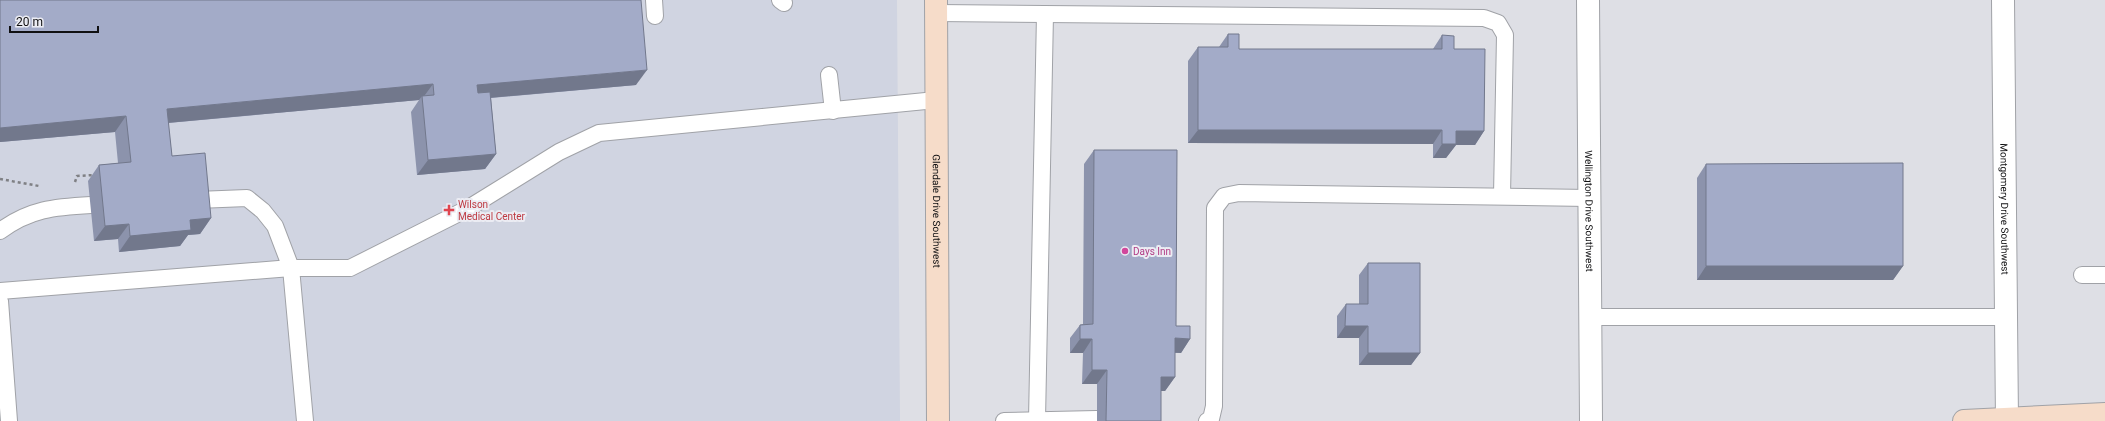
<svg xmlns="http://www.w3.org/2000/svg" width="2105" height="421" viewBox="0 0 2105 421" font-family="Roboto,sans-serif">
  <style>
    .built { fill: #d0d4e1 }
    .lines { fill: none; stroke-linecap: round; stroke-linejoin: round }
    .lane-casing { stroke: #a0a2a7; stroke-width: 18 }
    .street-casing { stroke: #a0a2a7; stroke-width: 24 }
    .secondary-casing { stroke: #a0a2a7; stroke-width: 24 }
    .path { stroke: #7f8084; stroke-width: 2.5; stroke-dasharray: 3 3; stroke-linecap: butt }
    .lane { stroke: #fff; stroke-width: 16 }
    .street { stroke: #fff; stroke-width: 22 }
    .secondary { stroke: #f6dcc9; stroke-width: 22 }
    .wall { fill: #8c93ac }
    .shaded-wall { fill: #72788c }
    .building { fill: #a3abc8; stroke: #72788c }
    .health-dot { fill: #e0444e; stroke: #ebecf3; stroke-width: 1.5 }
    .hotel-dot { fill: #d1479c; stroke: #ebecf3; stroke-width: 1.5 }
    .labels { text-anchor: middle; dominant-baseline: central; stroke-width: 4; stroke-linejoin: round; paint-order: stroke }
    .health-label { font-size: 10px; fill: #be3a42; stroke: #ebecf3; text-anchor: start }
    .street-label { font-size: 10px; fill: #101012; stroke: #ebecf3 }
    .hotel-label { font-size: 10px; fill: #b23c85; stroke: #ebecf3; text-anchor: start }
  </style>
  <rect width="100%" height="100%" fill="#dedfe5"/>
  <polygon class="built" points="0,0 897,0 900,421 0,421"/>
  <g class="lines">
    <g class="lane-casing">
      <g id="lane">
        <polyline points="654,0 655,16"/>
        <polyline points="780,0 784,3"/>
        <polyline points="936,13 1484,18 1498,23 1505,35 1502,196"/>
        <polyline points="829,75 833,111"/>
        <polyline points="197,200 247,198 263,211 275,226 291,268 305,421"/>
        <path d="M 0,231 C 30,209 54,207 91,205"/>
        <polyline points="2082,275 2105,275"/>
        <polyline points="0,291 291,268 350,268 467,209 559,152 599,133 936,100"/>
        <polyline points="0,301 9,421"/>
        <polyline points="1591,317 2006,317"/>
        <polyline points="1037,420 1045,14"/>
        <polyline points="1004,421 1097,419"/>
        <polyline points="1207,421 1211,419 1214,406 1215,208 1224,196 1239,193 1589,198"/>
      </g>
    </g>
    <g class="street-casing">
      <g id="street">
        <path id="s1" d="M 1588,0 L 1591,421"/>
        <path id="s2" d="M 2003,0 L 2007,421"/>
      </g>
    </g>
    <g class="secondary-casing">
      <g id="secondary">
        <path id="s3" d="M 936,0 L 938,421"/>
        <polyline points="1964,421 2105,414"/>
      </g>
    </g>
    <g class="path">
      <polyline points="0,179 39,186"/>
      <polyline points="75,182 77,176 95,175"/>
    </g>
    <use href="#lane" class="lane"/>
    <use href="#street" class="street"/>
    <use href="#secondary" class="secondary"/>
  </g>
  <g class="wall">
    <polygon points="0,0 636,85 491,98 496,154 485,169 417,175 411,112 419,100 168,123 172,156 211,218 200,234 188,235 180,246 119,252 118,239 94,241 88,181 99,165 118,163 115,132 0,142"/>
    <polygon points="1228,34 1239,49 1433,49 1442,35 1454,49 1484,131 1475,145 1456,145 1446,158 1433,158 1433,144 1188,143 1188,61 1198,47 1219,47"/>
    <polygon points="1094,150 1176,326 1190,339 1181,353 1175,353 1175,377 1165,391 1161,391 1161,421 1097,421 1097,384 1082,384 1083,353 1070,353 1070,338 1080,325 1083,324 1084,164"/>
    <polygon points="1706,164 1903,266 1893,280 1697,280 1697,178"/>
    <polygon points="1368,263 1420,353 1411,365 1359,365 1359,338 1337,338 1337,316 1346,304 1359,304 1359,275"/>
  </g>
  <g class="shaded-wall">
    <polygon points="647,70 636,85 466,100 477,85"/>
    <polygon points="433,84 422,99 422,96 419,100 156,124 167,109"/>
    <polygon points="126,116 115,132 0,142 0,128"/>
    <polygon points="1198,130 1442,130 1433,144 1188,143"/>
    <polygon points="1456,131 1484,131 1475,145 1456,145 1446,158 1433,158 1442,144"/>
    <polygon points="496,154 485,169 417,175 428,160"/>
    <polygon points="211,218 200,234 188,235 180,246 119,252 130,236 190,220"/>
    <polygon points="129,224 118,239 94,241 105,226"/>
    <polygon points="1706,266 1903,266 1893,280 1697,280"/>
    <polygon points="1345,326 1368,326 1359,338 1337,338"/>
    <polygon points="1175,338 1190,339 1181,353 1166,352"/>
    <polygon points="1080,339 1092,339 1083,353 1070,353"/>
    <polygon points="1368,353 1420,353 1411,365 1359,365"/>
    <polygon points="1092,370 1107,370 1097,384 1082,384"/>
    <polygon points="1161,377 1175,377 1165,391 1152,391"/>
  </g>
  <g class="building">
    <polygon points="0,0 641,0 647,70 477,85 478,93 490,92 496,154 428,160 422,96 434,95 433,84 167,109 172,156 205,153 211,218 190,220 191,230 130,236 129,224 105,226 99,165 131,162 126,116 0,128"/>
    <polygon points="1228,34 1239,34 1239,49 1442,49 1442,35 1454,36 1454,49 1485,49 1484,131 1456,131 1456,144 1442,144 1442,130 1198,130 1198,47 1228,47"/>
    <polygon points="1094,150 1177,150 1176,326 1190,326 1190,339 1175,338 1175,377 1161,377 1161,421 1106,421 1107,370 1092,370 1092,339 1080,339 1080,325 1093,324"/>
    <polygon points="1903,163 1903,266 1706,266 1706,164"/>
    <polygon points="1368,263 1420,263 1420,353 1368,353 1368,326 1345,326 1346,304 1368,304"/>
  </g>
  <path class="health-dot" d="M447 204h4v4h4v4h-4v4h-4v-4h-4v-4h4z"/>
  <circle class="hotel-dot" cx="1125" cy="251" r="4"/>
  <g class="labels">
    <g class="health-label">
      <text x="458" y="204">Wilson<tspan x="458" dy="12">Medical Center</tspan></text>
    </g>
    <g class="street-label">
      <text stroke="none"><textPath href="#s2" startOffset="209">Montgomery Drive Southwest</textPath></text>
      <text stroke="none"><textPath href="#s3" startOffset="211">Glendale Drive Southwest</textPath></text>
      <text stroke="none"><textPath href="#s1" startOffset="211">Wellington Drive Southwest</textPath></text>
    </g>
    <g class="hotel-label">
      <text x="1133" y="251">Days Inn</text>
    </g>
  </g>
  <path d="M10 26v6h88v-6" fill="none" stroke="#101012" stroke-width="2"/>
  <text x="16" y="26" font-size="12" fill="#101012" stroke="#ebecf3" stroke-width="3" paint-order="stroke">20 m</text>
</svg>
